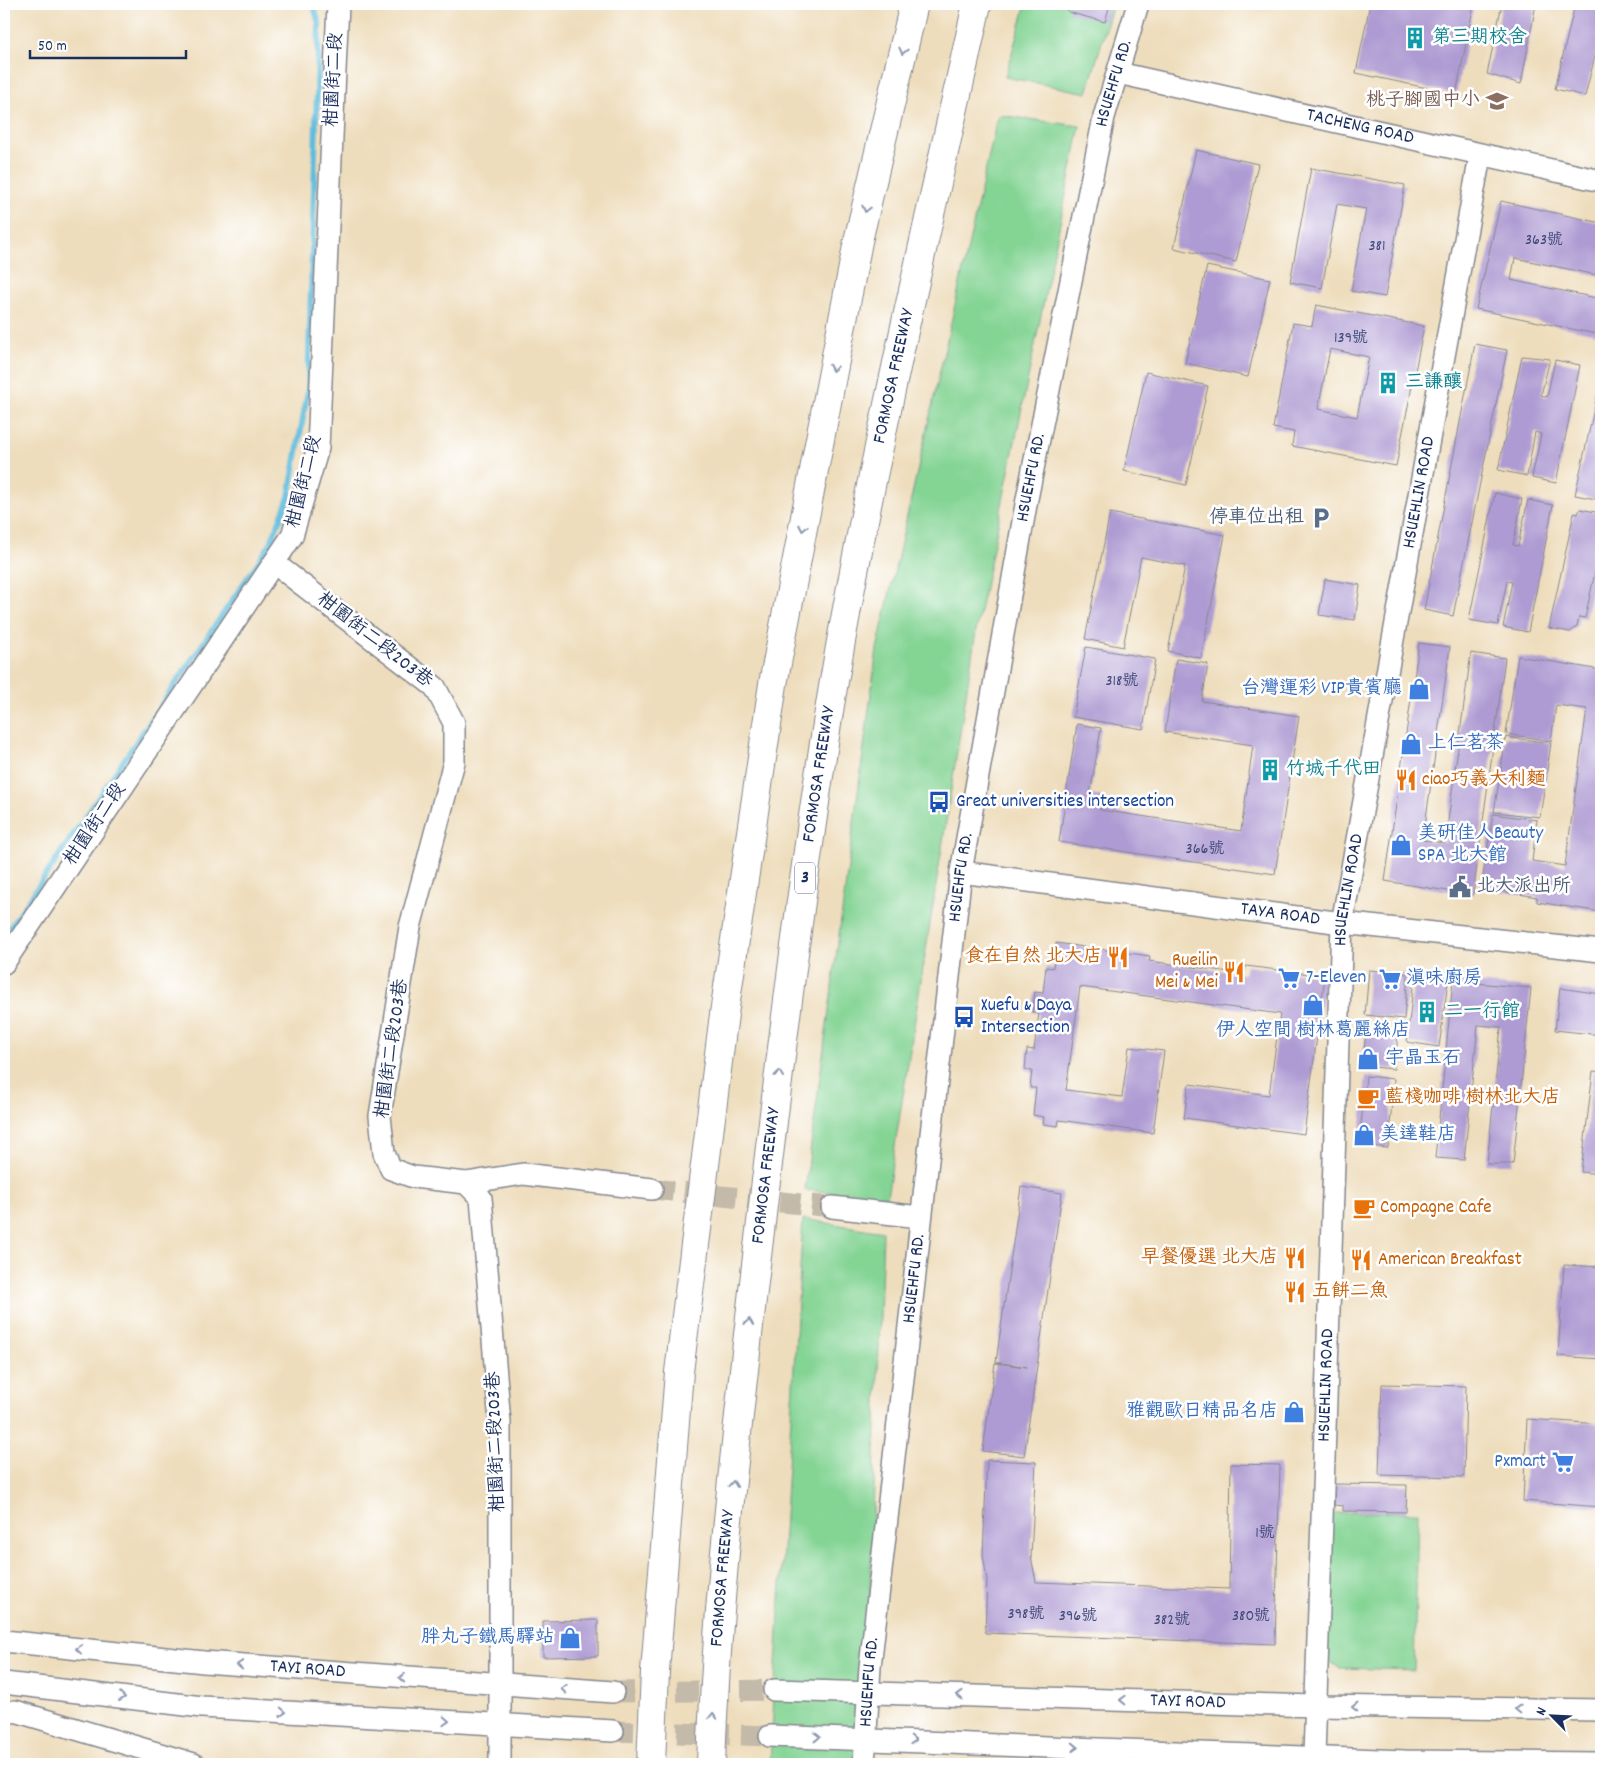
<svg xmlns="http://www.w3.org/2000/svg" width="1605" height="1768" viewBox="0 0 1605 1768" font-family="Dekko,'LXGW WenKai TC',sans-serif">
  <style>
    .green { fill: #84d494; stroke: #508279 }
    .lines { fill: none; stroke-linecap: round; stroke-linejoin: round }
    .stream { stroke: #5ebcdc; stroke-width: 6 }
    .building { fill: #af9bd3; fill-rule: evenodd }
    .minor-tunnel { stroke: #c4baa9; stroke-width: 21; stroke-dasharray: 21 11; stroke-linecap: butt }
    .minor-casing { stroke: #84868d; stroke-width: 24 }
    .highway-casing { stroke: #84868d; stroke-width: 30 }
    .minor { stroke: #fff; stroke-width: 21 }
    .highway { stroke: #fff; stroke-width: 28 }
    .oneway { stroke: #8d97ae }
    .labels { text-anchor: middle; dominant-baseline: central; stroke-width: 5; stroke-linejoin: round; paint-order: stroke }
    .number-label { font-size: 16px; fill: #404a7b }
    .shield { fill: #fff; stroke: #5f6d8e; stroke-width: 1 }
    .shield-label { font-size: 18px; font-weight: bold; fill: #1b2f5e }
    .culture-label { font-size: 19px; fill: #0d838f; stroke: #fff; text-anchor: start }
    .street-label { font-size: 19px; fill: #1b2f5e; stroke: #fff }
    .education-label { font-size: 19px; fill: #785e54; stroke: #fff; text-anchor: end }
    .service-label { font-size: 19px; fill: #4e5e75; stroke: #fff; text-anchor: end }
    .shop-label { font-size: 19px; fill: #366cbe; stroke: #fff; text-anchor: start }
    .food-label { font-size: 19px; fill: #c56008; stroke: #fff; text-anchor: start }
    .transit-label { font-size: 19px; fill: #164399; stroke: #fff; text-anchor: start }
  </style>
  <rect width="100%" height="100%" fill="#fff"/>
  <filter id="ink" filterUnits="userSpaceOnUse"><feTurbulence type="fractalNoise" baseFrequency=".02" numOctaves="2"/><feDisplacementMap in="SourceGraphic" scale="10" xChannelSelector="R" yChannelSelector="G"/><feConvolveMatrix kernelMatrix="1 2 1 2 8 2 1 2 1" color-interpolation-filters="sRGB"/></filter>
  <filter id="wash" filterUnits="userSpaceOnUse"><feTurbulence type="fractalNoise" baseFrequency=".0096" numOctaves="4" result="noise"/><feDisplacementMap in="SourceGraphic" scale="20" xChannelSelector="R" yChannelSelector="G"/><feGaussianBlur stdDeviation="1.12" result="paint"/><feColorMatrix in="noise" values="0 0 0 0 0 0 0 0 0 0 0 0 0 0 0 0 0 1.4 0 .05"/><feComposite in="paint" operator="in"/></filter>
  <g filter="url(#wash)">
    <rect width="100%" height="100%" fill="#eeddbc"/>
    <g class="green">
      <polygon points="1026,4 1113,4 1087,93 1005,77"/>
      <polygon points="998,115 1080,126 976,631 887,1197 805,1190 877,649"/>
      <polygon points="803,1219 883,1232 864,1764 770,1764"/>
      <polygon points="1418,1512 1414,1670 1340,1668 1329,1662 1327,1657 1327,1513"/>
    </g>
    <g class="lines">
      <polyline class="stream" points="4,937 270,545 289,497 308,390 319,24 313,4"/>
    </g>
    <g id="blocks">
      <g class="building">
        <polygon points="1070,4 1110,4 1105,22 1068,12"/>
        <polygon points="1370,4 1474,4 1456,94 1356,73"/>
        <polygon points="1502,4 1536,4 1521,84 1487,74"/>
        <polygon points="1575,4 1601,4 1601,45 1598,44 1585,96 1555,89"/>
        <polygon points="1196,150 1258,164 1236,262 1174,248"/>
        <polygon points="1311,168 1405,185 1385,297 1351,291 1366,209 1337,204 1322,288 1290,282"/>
        <polygon points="1501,201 1601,223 1601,276 1515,258 1511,280 1601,299 1601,335 1476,309"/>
        <polygon points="1207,266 1270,279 1248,377 1185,363"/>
        <path d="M 1316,305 L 1424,326 L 1396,466 L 1292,446 L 1294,432 L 1273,428 L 1293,323 L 1312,326 ZM 1330,349 L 1369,357 L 1357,417 L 1318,409 Z"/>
        <polygon points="1475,344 1507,350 1453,616 1424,610"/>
        <polygon points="1522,356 1550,359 1541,395 1547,397 1555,360 1580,365 1556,483 1532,478 1541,434 1535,432 1527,476 1498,470"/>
        <polygon points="1146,372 1208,386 1186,485 1124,471"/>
        <polygon points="1598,391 1601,391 1601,500 1575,495"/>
        <polygon points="1495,493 1522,499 1513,545 1518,546 1528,500 1553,505 1528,632 1503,627 1512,582 1507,581 1498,625 1469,620"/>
        <polygon points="1580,509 1601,513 1601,545 1585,618 1579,617 1577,626 1570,632 1549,628 1574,513 1578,514"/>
        <polygon points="1110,513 1225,535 1201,658 1168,651 1185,566 1141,557 1123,647 1085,639"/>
        <polygon points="1325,579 1360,585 1355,620 1319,615"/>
        <polygon points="1419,643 1450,647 1423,840 1445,843 1471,653 1505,658 1473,895 1385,881"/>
        <polygon points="1086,647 1155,659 1143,729 1073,717"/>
        <polygon points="1518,656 1601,670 1601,912 1537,902 1537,897 1481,888 1493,814 1537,820 1532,861 1565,866 1587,709 1556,705 1551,741 1506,734"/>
        <polygon points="1176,659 1208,664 1202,701 1299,716 1275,874 1059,842 1077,724 1101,728 1090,795 1102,797 1100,810 1241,831 1253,745 1165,732"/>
        <polygon points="1506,737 1551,743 1540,817 1494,812"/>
        <polygon points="1056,943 1150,956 1149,961 1244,974 1246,966 1325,976 1304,1134 1184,1118 1189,1084 1269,1095 1280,1014 1080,987 1066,1090 1122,1097 1129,1047 1164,1051 1153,1133 1059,1120 1058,1126 1043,1124 1044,1117 1033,1115 1036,1088 1030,1088 1032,1071 1025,1070 1027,1049 1034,1050 1039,1013 1032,1012 1035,992 1043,993 1046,967 1053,968"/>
        <polygon points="1369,970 1408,974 1404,1019 1365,1015"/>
        <polygon points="1414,977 1448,982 1439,1047 1407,1042"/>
        <polygon points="1453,981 1531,988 1513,1164 1487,1164 1501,1027 1478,1025 1464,1160 1435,1158"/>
        <polygon points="1560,988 1601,994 1601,1035 1555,1030"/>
        <polygon points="1366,1033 1398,1036 1394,1069 1362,1066"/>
        <polygon points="1593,1071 1601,1072 1601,1174 1581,1172"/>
        <polygon points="1366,1076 1394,1079 1388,1148 1359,1145"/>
        <polygon points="1021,1187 1062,1193 1024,1456 983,1451 995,1363 1027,1367 996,1362"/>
        <polygon points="1564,1265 1601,1267 1601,1359 1558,1356"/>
        <polygon points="1382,1384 1466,1386 1464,1477 1379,1475"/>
        <polygon points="1527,1419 1601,1424 1601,1507 1523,1501"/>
        <polygon points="987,1460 1036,1462 1031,1556 1036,1582 1229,1589 1231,1464 1280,1465 1275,1644 985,1633 987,1580 983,1555"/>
        <polygon points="1335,1484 1407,1485 1406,1512 1343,1511 1343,1506 1334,1505"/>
        <polygon points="598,1620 598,1656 543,1657 543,1621"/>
      </g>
    </g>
  </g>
  <g filter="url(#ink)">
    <use href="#blocks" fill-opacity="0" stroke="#84868d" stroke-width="1"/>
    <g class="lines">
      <g class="minor-tunnel">
        <polyline points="652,1189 832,1207"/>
        <polyline points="613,1692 774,1690"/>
        <polyline points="613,1731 770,1736"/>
      </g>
      <g class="minor-casing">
        <g id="minor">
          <path id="s1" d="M 1118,73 L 1601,181"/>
          <polyline points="274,563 435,687 454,723 454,762 410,927 380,1116 384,1153 391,1169 413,1177 466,1183 481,1198 500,1423 500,1764"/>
          <path id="s2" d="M 961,872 L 1342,923 L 1601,951"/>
          <polyline points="4,963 292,536 318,448 338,4"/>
          <polyline points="466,1183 523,1174 652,1189"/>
          <polyline points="832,1207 920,1217"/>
          <path id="s3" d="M 4,1641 L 204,1662 L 613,1692"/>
          <polyline points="4,1683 202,1707 613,1731"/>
          <path id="s4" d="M 774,1690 L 1315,1706 L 1601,1710"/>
          <polyline points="4,1714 15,1711 194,1764"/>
          <polyline points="770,1736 1405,1761 1601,1763"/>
          <path id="s5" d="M 1314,1757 L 1342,923 L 1480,156"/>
          <path id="s6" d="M 864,1764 L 870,1667 L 961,872 L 1027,499 L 1104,117 L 1138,4"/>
        </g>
      </g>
      <g class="highway-casing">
        <g id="highway">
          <polyline points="651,1764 655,1672 679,1372 724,1014 773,684 858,241 914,4"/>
          <path id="s7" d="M 711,1764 C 717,1597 737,1430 756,1265 C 778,1078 800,891 830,705 C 869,470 926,237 977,4"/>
        </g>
      </g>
      <use href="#minor" class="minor"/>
      <use href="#highway" class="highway"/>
    </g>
    <defs><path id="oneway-chevron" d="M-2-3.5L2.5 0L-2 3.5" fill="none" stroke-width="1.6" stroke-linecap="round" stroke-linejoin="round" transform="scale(1.25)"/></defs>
    <g class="oneway">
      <use href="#oneway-chevron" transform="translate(903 51) rotate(103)"/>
      <use href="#oneway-chevron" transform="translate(866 209) rotate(103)"/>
      <use href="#oneway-chevron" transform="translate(833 368) rotate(101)"/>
      <use href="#oneway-chevron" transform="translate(803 528) rotate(101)"/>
      <use href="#oneway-chevron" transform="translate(779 1074) rotate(-83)"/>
      <use href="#oneway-chevron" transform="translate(749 1322) rotate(-83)"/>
      <use href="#oneway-chevron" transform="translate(733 1484) rotate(-85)"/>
      <use href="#oneway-chevron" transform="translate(79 1649) rotate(-174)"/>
      <use href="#oneway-chevron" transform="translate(240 1665) rotate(-176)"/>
      <use href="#oneway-chevron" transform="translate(402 1678) rotate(-176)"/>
      <use href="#oneway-chevron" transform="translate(564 1689) rotate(-177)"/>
      <use href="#oneway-chevron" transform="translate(960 1695) rotate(-178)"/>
      <use href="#oneway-chevron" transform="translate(122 1697) rotate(7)"/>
      <use href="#oneway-chevron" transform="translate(1123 1700) rotate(-178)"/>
      <use href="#oneway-chevron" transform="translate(1355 1707) rotate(-179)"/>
      <use href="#oneway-chevron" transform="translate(1518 1709) rotate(-179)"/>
      <use href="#oneway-chevron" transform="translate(283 1712) rotate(3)"/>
      <use href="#oneway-chevron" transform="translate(713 1716) rotate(-88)"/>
      <use href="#oneway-chevron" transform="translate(446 1721) rotate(3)"/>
      <use href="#oneway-chevron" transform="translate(817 1737) rotate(1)"/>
      <use href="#oneway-chevron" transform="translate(913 1740) rotate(2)"/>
      <use href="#oneway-chevron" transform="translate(1075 1747) rotate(2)"/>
    </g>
  </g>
  <defs>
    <g id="building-bare" transform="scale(1.725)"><path d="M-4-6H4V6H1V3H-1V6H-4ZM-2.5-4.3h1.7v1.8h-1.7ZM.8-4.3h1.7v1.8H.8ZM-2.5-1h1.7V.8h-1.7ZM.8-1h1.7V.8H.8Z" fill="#0f9aa8" stroke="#fff" stroke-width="2.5" paint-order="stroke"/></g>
    <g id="school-bare" transform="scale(1.725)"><path d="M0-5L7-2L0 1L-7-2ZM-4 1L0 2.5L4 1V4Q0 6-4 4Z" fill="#8d6e63" stroke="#fff" stroke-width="2.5" paint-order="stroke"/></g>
    <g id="parking-bare" transform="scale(1.725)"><path d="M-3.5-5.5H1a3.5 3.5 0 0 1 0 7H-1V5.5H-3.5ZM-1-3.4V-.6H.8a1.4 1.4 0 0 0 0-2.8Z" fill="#5c6f8a" stroke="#fff" stroke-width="2.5" paint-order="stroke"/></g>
    <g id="shop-bare" transform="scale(1.725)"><path d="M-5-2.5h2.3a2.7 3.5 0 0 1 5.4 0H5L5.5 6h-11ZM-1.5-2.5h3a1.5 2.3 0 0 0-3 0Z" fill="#3f7fe0" stroke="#fff" stroke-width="2.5" paint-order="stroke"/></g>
    <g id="restaurant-bare" transform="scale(1.725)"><path d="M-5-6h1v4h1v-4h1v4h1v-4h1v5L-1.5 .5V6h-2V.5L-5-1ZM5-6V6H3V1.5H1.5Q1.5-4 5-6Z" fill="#e8710a" stroke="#fff" stroke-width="2.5" paint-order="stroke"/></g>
    <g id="bus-bare" transform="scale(1.725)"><path d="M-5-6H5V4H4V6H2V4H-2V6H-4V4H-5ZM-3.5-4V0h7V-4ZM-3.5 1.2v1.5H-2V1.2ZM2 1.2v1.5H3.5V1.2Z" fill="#1a4fb4" stroke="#fff" stroke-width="2.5" paint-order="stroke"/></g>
    <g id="civic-bare" transform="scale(1.725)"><path d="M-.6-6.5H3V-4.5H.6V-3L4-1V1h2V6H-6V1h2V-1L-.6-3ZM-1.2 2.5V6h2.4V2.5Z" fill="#5c6f8a" stroke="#fff" stroke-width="2.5" paint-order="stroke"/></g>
    <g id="supermarket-bare" transform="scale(1.725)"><path d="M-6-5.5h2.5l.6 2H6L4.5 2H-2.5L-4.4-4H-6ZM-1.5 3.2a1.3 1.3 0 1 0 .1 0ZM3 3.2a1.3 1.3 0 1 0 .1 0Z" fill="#3f7fe0" stroke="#fff" stroke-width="2.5" paint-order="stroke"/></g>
    <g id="cafe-bare" transform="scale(1.725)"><path d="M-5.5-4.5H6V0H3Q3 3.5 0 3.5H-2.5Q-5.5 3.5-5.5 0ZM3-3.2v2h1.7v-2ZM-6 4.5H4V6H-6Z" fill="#e8710a" stroke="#fff" stroke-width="2.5" paint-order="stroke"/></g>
  </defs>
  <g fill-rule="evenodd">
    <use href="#building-bare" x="1415" y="38"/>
    <use href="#school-bare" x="1497" y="101"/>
    <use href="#building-bare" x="1388" y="383"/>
    <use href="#parking-bare" x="1321" y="518"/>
    <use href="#shop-bare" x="1419" y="689"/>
    <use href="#shop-bare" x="1411" y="744"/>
    <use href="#building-bare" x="1270" y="770"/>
    <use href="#restaurant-bare" x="1406" y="780"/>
    <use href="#bus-bare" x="939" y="802"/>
    <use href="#shop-bare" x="1401" y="845"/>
    <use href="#civic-bare" x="1460" y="887"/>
    <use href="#restaurant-bare" x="1118" y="957"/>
    <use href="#restaurant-bare" x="1234" y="972"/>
    <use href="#supermarket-bare" x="1289" y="978"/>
    <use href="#supermarket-bare" x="1390" y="979"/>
    <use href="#shop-bare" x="1313" y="1005"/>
    <use href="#building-bare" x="1427" y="1012"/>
    <use href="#bus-bare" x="964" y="1017"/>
    <use href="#shop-bare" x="1368" y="1059"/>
    <use href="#cafe-bare" x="1368" y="1098"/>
    <use href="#shop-bare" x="1364" y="1135"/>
    <use href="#cafe-bare" x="1364" y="1208"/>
    <use href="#restaurant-bare" x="1295" y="1258"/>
    <use href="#restaurant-bare" x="1361" y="1260"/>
    <use href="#restaurant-bare" x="1295" y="1292"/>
    <use href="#shop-bare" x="1294" y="1412"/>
    <use href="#supermarket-bare" x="1563" y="1462"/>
    <use href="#shop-bare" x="570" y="1638"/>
  </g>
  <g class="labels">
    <g class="number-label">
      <text x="1544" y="240">363號</text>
      <text x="1377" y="246">381</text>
      <text x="1351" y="338">139號</text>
      <text x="1122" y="681">318號</text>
      <text x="1205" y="849">366號</text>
      <text x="1265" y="1533">1號</text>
      <text x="1026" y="1614">398號</text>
      <text x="1078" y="1616">396號</text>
      <text x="1251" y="1616">380號</text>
      <text x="1172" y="1620">382號</text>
    </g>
    <rect class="shield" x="795" y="862.5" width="20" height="31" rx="4"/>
    <g class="shield-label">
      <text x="805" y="878">3</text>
    </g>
    <g class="culture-label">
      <text x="1432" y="38">第三期校舍</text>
      <text x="1405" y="383">三謙釀</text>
      <text x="1286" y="770">竹城千代田</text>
      <text x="1444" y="1012">二一行館</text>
    </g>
    <g class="street-label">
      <text transform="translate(335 80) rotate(-87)">柑園街二段</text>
      <text stroke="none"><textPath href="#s6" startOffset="1701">HSUEHFU RD.</textPath></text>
      <text stroke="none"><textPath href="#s1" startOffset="248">TACHENG ROAD</textPath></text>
      <text stroke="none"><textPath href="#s7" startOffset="1401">FORMOSA FREEWAY</textPath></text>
      <text stroke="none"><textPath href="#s6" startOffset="1298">HSUEHFU RD.</textPath></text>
      <text transform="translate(305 482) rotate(-76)">柑園街二段</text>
      <text stroke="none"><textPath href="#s5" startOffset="1272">HSUEHLIN ROAD</textPath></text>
      <text transform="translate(374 641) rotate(38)">柑園街二段203巷</text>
      <text stroke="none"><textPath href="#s7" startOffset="996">FORMOSA FREEWAY</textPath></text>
      <text transform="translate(96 825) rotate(-56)">柑園街二段</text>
      <text stroke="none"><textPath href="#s6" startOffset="892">HSUEHFU RD.</textPath></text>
      <text stroke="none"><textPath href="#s5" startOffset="868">HSUEHLIN ROAD</textPath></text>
      <text stroke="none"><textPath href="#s2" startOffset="322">TAYA ROAD</textPath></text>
      <text transform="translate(393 1049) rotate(-82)">柑園街二段203巷</text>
      <text stroke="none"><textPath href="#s7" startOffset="591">FORMOSA FREEWAY</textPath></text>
      <text stroke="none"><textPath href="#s6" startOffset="488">HSUEHFU RD.</textPath></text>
      <text stroke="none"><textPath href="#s5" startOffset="372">HSUEHLIN ROAD</textPath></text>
      <text transform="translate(497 1442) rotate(-92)">柑園街二段203巷</text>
      <text stroke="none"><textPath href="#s7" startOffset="186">FORMOSA FREEWAY</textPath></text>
      <text stroke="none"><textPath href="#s3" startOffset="305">TAYI ROAD</textPath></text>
      <text stroke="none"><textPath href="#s6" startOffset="82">HSUEHFU RD.</textPath></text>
      <text stroke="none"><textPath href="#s4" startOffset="414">TAYI ROAD</textPath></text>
    </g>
    <g class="education-label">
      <text x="1480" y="101">桃子腳國中小</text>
    </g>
    <g class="service-label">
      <text x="1304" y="518">停車位出租</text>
      <text x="1476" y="887" text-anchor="start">北大派出所</text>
    </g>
    <g class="shop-label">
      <text x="1402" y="689" text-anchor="end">台灣運彩 VIP貴賓廳</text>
      <text x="1428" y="744">上仁茗茶</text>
      <text x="1418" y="834">美研佳人Beauty<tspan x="1418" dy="22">SPA 北大館</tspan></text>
      <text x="1306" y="978">7-Eleven</text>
      <text x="1406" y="979">滇味廚房</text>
      <text x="1313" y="1031" text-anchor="middle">伊人空間 樹林葛麗絲店</text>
      <text x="1385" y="1059">宇晶玉石</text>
      <text x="1380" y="1135">美達鞋店</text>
      <text x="1278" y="1412" text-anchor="end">雅觀歐日精品名店</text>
      <text x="1546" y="1462" text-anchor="end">Pxmart</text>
      <text x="554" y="1638" text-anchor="end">胖丸子鐵馬驛站</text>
    </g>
    <g class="food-label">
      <text x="1422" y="780">ciao巧義大利麵</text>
      <text x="1102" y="957" text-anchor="end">食在自然 北大店</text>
      <text x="1218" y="961" text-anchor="end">Rueilin<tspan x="1218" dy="22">Mei &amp; Mei</tspan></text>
      <text x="1385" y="1098">藍棧咖啡 樹林北大店</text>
      <text x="1380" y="1208">Compagne Cafe</text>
      <text x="1278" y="1258" text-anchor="end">早餐優選 北大店</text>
      <text x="1378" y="1260">American Breakfast</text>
      <text x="1312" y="1292">五餅二魚</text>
    </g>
    <g class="transit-label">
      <text x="956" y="802">Great universities intersection</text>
      <text x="981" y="1006">Xuefu &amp; Daya<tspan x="981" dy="22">Intersection</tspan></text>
    </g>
  </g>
  <rect width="1605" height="1768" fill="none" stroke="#fff" stroke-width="20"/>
  <g transform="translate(1552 1716) rotate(294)" stroke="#ffffff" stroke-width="4" paint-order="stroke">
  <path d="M0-4L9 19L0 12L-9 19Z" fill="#1b2f5e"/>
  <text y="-8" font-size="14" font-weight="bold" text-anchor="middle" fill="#1b2f5e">N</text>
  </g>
  <path d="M30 50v8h156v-8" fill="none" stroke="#1b2f5e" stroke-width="2.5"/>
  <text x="38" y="50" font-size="15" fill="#1b2f5e" stroke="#ffffff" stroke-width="4" paint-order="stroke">50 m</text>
</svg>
